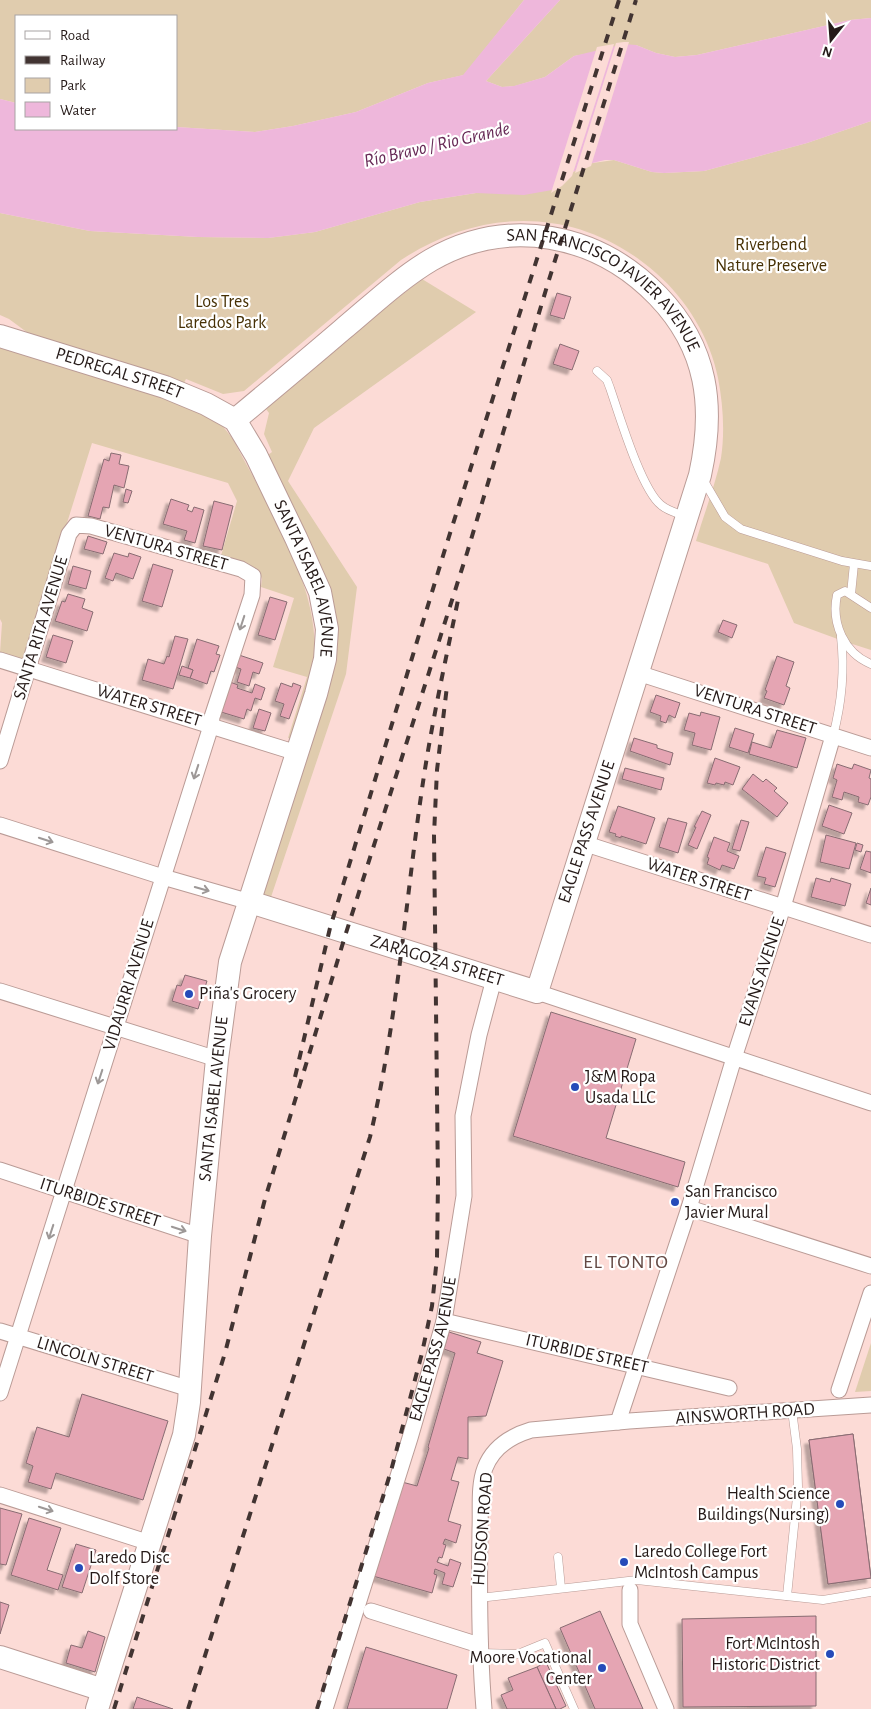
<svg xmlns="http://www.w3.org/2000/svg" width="871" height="1709" viewBox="0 0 871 1709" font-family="'Alegreya Sans',sans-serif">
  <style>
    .green { fill: #e0ccae }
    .water { fill: #eeb7db }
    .pier { fill: #fcdbd6 }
    .building { fill: #e5a5b3; stroke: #886c72; filter: url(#shadow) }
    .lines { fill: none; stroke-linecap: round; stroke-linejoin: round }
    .lane-casing { stroke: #ba9b96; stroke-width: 9 }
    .street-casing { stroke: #ba9b96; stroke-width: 17 }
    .secondary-casing { stroke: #ba9b96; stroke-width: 24 }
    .lane { stroke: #fff; stroke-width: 8 }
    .street { stroke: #fff; stroke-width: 15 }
    .secondary { stroke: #fff; stroke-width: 22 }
    .rail { stroke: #423432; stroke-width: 4; stroke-dasharray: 9 9; stroke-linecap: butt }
    .oneway { stroke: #9d9897 }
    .poi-dot { fill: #254bb9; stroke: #fff; stroke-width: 2 }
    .labels { text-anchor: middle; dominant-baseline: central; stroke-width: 4.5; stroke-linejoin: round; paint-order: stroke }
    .park-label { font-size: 18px; fill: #473105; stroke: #fff }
    .street-label { font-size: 18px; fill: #251a18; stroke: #fff }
    .poi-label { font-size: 18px; fill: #251a18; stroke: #fff; text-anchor: start }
    .water-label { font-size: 19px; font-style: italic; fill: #662855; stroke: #fff }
    .quarter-label { font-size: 20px; letter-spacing: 1px; fill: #634944; stroke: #fff }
  </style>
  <defs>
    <filter id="shadow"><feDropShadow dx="-4.5" dy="4.5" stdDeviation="1" flood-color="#0004"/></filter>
  </defs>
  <rect width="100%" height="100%" fill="#fcdbd6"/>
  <g class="green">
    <polygon points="0,0 524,0 464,75 428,83 356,112 293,126 255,132 176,127 176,16 16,16 16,103 0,99"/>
    <polygon points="560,0 871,0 871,18 850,20 697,55 675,57 656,53 636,45 574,56 545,77 515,86 502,87 486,81"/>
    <path d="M 871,121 L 871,650 L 843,641 L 794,623 L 768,564 L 696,541 C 704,514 715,486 721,458 C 725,432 723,404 718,378 C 710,338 687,300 656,273 C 580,206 483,206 401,260 L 244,391 L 223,394 L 186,379 L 184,383 L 32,336 L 9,319 L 0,315 L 0,213 L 90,231 L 198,237 L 268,238 L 315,232 L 420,202 L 476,193 L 494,193 L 573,172 L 584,165 L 593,163 L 614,160 L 652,172 L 664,173 L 704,171 L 807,143 Z"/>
    <polygon points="422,279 476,312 314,428 288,481 357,587 346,674 270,900 261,897 334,657 268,455 272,452 264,434 269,413 266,409 369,321"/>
    <path d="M 0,345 L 170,396 L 221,424 L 233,439 C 265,502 321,586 314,658 C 311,686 299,713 291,739 L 288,738 L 307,677 L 273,667 L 294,598 L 261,587 L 262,579 L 259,572 L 220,559 L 237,501 L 228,483 L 92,443 L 26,654 L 23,658 L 18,659 L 0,653 L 2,623 L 0,619 Z"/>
    <polygon points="871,1343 871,1391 855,1392"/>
  </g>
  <polygon class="water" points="524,0 560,0 486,81 502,87 514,86 545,77 574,56 624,44 636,45 656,53 675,57 697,55 850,20 871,18 871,121 807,143 704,171 664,173 652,172 614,160 605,160 584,165 573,172 552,190 524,195 476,193 420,202 315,232 292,235 268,238 198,237 90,231 0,213 0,99 16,103 16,129 176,129 176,127 255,132 293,126 356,112 428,83 463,75"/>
  <g class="pier">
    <polygon points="624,42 629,42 591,166 575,173 616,43"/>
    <polygon points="614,44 572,176 562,186 551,193 597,47"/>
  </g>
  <g class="building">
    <polygon points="557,293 571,297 564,319 550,315"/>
    <polygon points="560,344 579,351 572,370 553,364"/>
    <polygon points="111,453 121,455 119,464 129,466 124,488 114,485 109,508 103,507 100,519 88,516 104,459 109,461"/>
    <polygon points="126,489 132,491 128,503 123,502"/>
    <polygon points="171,499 189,505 187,510 192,512 194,507 204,510 195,543 184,540 187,531 163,524"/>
    <polygon points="214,501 233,506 222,550 203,546"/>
    <polygon points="88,536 107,542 103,554 84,549"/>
    <polygon points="114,553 128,557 129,553 141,557 133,579 116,573 113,581 105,578"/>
    <polygon points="153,564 173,570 162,607 142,601"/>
    <polygon points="73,566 91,571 86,589 68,584"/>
    <polygon points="68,594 85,599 82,608 93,612 87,631 55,621 62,601 65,602"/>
    <polygon points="270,597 287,602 275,640 258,635"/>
    <polygon points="723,620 737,625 732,638 718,632"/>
    <polygon points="53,635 73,641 66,663 46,657"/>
    <polygon points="175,636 188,639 173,689 142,680 148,659 164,664 167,656 169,657"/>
    <polygon points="197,639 219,646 216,654 220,655 214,672 211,671 207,684 190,678 193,670 188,668"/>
    <polygon points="239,655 263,663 259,674 253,672 249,686 237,682 241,669 235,667"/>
    <polygon points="777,656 794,662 786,686 790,688 784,705 764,698 767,691 765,690"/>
    <polygon points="182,666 193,670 190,678 179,675"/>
    <polygon points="230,682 238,685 237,688 252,693 255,684 265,688 261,700 255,698 251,711 247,709 244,719 221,712"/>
    <polygon points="281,683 292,687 293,683 301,686 289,719 280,716 284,704 275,701"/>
    <polygon points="656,695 680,703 675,718 669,715 666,723 660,721 661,716 650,712"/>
    <polygon points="259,709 271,713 265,731 253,728"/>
    <polygon points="701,712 720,717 711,750 692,745 695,733 684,730 689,713 700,716"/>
    <polygon points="735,728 754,734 748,753 729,747"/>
    <polygon points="777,730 806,738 797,768 749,754 752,742 771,748"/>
    <polygon points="634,738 657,745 657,748 673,753 670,765 630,751"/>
    <polygon points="715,758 740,767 733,785 725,782 724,785 716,783 715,785 707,783"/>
    <polygon points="837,764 852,769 854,764 871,770 869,778 871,779 871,797 868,805 858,802 859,797 844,792 842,800 832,797 837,780 833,778"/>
    <polygon points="625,768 664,778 661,790 622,779"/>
    <polygon points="753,774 763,782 766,779 777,788 774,791 788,803 777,817 742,789"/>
    <polygon points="829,805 852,813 844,834 822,826"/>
    <polygon points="618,806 655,818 646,844 621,836 621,838 615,836 616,834 609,832"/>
    <polygon points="702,811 711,815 697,849 688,845 696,827 694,827"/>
    <polygon points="668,818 687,823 678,853 659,847"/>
    <polygon points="741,820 749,822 740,851 732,849"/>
    <polygon points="826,835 856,843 849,869 820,862"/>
    <polygon points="714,837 730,843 727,851 739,856 734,869 722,865 720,870 707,864 709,858 707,857"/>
    <polygon points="857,843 863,845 861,852 855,850"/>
    <polygon points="766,847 786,853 775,887 764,884 766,878 757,876"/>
    <polygon points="866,851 871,852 871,873 860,869"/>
    <polygon points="816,878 830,882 831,878 851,884 845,906 811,897"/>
    <polygon points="871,888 871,905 866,903"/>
    <polygon points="185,975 207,981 198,1009 172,1001 177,985 181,986"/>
    <polygon points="551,1012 636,1039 606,1138 685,1162 678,1187 513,1136"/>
    <polygon points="449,1332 481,1342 477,1353 503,1361 486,1416 468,1417 468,1459 458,1457 451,1480 459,1482 448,1521 461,1525 456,1543 445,1539 443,1544 446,1545 442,1558 439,1557 437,1562 448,1566 450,1559 461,1563 453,1587 442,1584 445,1573 435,1569 434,1574 437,1575 432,1593 373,1576 402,1482 417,1486 429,1448 428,1447 455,1353 444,1349"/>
    <polygon points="82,1394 168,1421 143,1500 56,1473 51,1489 28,1482 33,1466 26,1463 37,1427 69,1437"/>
    <polygon points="853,1434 871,1578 828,1584 809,1440"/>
    <polygon points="853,1434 871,1578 828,1584 809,1440"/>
    <polygon points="0,1508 22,1514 6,1565 0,1564"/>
    <polygon points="29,1518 61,1528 47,1570 63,1575 58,1590 11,1575"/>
    <polygon points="76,1544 96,1550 82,1593 62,1587"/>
    <polygon points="0,1602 9,1605 0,1634"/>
    <polygon points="600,1611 643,1709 595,1709 560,1628"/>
    <polygon points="816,1616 816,1706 683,1707 682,1619"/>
    <polygon points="88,1631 105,1637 95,1672 66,1663 71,1645 82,1648"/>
    <polygon points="366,1647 457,1675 447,1709 347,1709"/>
    <polygon points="546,1662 566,1706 560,1709 556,1709 537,1667"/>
    <polygon points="537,1667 556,1709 507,1709 501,1695 513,1690 508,1678"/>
    <polygon points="137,1697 173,1709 133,1709"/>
  </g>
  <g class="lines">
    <g class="lane-casing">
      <g id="lane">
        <path d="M 597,371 L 607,380 L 610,388 C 619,414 641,489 661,505 C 668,511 677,513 685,516"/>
        <polyline points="704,481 725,517 741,529 842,561 871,566"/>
        <polyline points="851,594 854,564"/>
        <path d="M 871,608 L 845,591 L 837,595 C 831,623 844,653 871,664"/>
        <path d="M 833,736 C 842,702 845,672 841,637"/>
        <polyline points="558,1557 561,1588"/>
        <polyline points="787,1596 798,1487 797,1449 792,1410"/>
        <polyline points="479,1598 637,1580 823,1600 871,1592"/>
        <polyline points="480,1653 518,1654 545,1643 574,1709"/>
      </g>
    </g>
    <g class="street-casing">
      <g id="street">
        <polyline points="0,660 297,753"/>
        <polyline points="638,673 871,748"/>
        <polyline points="0,761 69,534 76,525 91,526 241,569 253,576 252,595 212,717 211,726 0,1393"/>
        <polyline points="0,825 163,877 250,902"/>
        <polyline points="583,843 871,935"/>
        <polyline points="0,991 217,1059"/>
        <polyline points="537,992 871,1103"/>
        <polyline points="0,1170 200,1236"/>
        <polyline points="689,1208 871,1266"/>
        <polyline points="444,1321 729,1388"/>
        <polyline points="0,1331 190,1389"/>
        <polyline points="839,1390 871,1293"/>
        <polyline points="618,1422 689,1208 734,1058 783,907 833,736"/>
        <polyline points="0,1495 150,1543"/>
        <polyline points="630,1590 630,1624 666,1709"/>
        <polyline points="371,1611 479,1645"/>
        <path id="s1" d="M 325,1709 L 410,1438 L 444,1321 L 464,1196 L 463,1116 L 479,1035 L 494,979"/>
        <path d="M 484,1709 C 479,1649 479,1589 480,1529 C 481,1510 478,1486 485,1468 C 493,1447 511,1436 531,1430 L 629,1421 L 871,1405"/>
      </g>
    </g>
    <g class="secondary-casing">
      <g id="secondary">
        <path id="s2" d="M 0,336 L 165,387 L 206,404 L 235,420 L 256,455 L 296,538 L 320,592 L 327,629 L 325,659 L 316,694 L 230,962 L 217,1059 L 200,1236 L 189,1402 L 184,1435 L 97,1709"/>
        <path id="s3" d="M 235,420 C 271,390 307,360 342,330 C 371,306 399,279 431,260 C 508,216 597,233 658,296 C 708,348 715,407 700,475 L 537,992 L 250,902"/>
        <polyline points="0,1657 103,1690"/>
      </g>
    </g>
    <use href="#lane" class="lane"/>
    <use href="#street" class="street"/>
    <use href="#secondary" class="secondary"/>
    <g class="rail">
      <polyline points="295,1077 330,928 446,546 619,0"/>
      <polyline points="114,1709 225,1353 265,1199 346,933 467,553 548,283 636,0"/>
      <path d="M 188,1709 L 370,1137 C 397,1023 405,906 422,789 C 431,726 445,663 458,600"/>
      <polyline points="317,1709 391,1471 422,1353 432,1306 437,1257 438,1182 434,835 437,770 447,686"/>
    </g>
  </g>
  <defs><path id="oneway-shaft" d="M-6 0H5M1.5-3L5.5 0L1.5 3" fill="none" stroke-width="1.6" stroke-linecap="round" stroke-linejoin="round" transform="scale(1.25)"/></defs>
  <g class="oneway">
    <use href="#oneway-shaft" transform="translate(242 623) rotate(108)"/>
    <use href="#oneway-shaft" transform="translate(196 772) rotate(108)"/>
    <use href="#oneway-shaft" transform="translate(46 840) rotate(18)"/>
    <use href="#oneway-shaft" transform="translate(202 889) rotate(16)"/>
    <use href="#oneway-shaft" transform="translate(100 1077) rotate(108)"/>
    <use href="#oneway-shaft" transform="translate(179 1229) rotate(18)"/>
    <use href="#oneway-shaft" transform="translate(51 1232) rotate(108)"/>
    <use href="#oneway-shaft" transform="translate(46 1509) rotate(18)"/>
  </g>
  <g class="poi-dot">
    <circle cx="189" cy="994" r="5"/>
    <circle cx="575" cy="1087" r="5"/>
    <circle cx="675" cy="1202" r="5"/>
    <circle cx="840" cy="1504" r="5"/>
    <circle cx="624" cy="1562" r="5"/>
    <circle cx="79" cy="1568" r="5"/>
    <circle cx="830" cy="1654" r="5"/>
    <circle cx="602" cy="1668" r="5"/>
  </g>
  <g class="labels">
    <g class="park-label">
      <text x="771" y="245">Riverbend<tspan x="771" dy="21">Nature Preserve</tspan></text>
      <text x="222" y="302">Los Tres<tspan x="222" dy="21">Laredos Park</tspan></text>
    </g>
    <g class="street-label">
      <text stroke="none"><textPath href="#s3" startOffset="450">SAN FRANCISCO JAVIER AVENUE</textPath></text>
      <text stroke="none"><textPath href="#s2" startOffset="125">PEDREGAL STREET</textPath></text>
      <text transform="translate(166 548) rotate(16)">VENTURA STREET</text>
      <text stroke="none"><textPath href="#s2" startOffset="425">SANTA ISABEL AVENUE</textPath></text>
      <text transform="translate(41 628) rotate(-73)">SANTA RITA AVENUE</text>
      <text transform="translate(149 706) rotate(17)">WATER STREET</text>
      <text transform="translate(755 710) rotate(18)">VENTURA STREET</text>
      <text transform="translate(587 832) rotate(-72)">EAGLE PASS AVENUE</text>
      <text transform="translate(699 880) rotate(18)">WATER STREET</text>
      <text transform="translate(437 961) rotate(17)">ZARAGOZA STREET</text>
      <text transform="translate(762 972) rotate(-72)">EVANS AVENUE</text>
      <text transform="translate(129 985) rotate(-73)">VIDAURRI AVENUE</text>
      <text transform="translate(214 1099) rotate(-84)">SANTA ISABEL AVENUE</text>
      <text transform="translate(100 1203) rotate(18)">ITURBIDE STREET</text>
      <text stroke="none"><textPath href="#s1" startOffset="376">EAGLE PASS AVENUE</textPath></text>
      <text transform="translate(587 1354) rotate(13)">ITURBIDE STREET</text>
      <text transform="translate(95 1360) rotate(17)">LINCOLN STREET</text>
      <text transform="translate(745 1414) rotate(-4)">AINSWORTH ROAD</text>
      <text transform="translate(483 1529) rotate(-86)">HUDSON ROAD</text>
    </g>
    <g class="poi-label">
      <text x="199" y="994">Piña's Grocery</text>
      <text x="585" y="1077">J&amp;M Ropa<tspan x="585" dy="21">Usada LLC</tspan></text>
      <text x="685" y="1192">San Francisco<tspan x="685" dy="21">Javier Mural</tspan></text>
      <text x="830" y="1494" text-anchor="end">Health Science<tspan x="830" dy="21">Buildings(Nursing)</tspan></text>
      <text x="634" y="1552">Laredo College Fort<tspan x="634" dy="21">McIntosh Campus</tspan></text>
      <text x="89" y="1558">Laredo Disc<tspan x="89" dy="21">Dolf Store</tspan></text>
      <text x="820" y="1644" text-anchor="end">Fort McIntosh<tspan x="820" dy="21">Historic District</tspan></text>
      <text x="592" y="1658" text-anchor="end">Moore Vocational<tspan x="592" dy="21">Center</tspan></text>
    </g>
    <g class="water-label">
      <text transform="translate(437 145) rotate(-13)">Río Bravo / Rio Grande</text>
    </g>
    <g class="quarter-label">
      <text x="626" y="1262">EL TONTO</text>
    </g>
  </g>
  <rect x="15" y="15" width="162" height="115" fill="#ffffff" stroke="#a8a3a3"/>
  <rect x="25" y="31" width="25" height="8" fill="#ffffff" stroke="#a8a3a3"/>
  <text x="60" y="40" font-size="15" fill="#251a18">Road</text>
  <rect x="25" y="56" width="25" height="8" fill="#423432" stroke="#a8a3a3"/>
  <text x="60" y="65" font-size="15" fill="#251a18">Railway</text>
  <rect x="25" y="78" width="25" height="15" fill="#e0ccae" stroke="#a8a3a3"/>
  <text x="60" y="90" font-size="15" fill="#251a18">Park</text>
  <rect x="25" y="102" width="25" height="15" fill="#eeb7db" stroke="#a8a3a3"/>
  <text x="60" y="115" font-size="15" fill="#251a18">Water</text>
  <g transform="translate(831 40) rotate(197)" stroke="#ffffff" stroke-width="4" paint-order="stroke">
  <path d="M0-4L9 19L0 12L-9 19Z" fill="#251a18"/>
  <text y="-8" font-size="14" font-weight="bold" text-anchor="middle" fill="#251a18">N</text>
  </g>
</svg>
